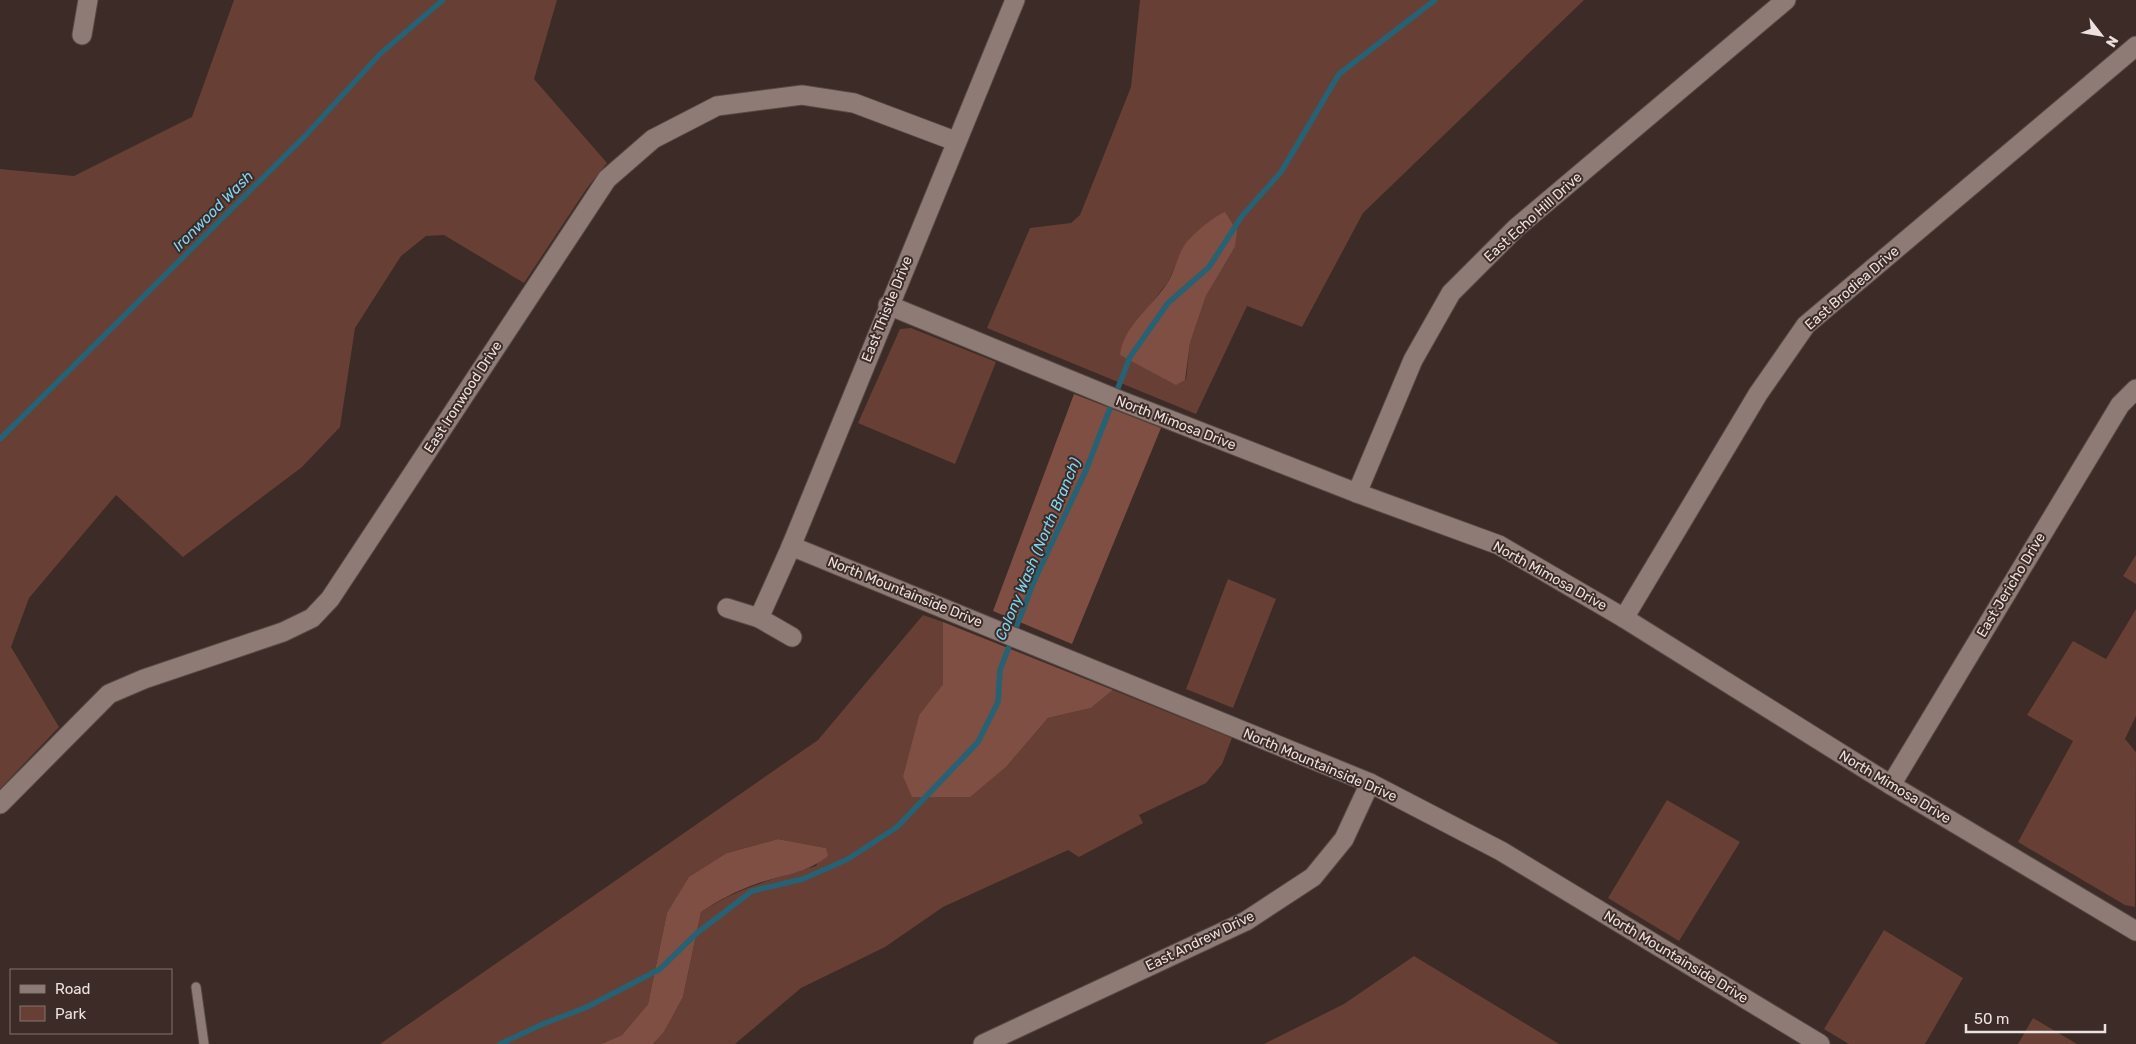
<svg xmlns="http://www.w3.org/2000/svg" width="2136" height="1044" viewBox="0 0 2136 1044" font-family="Rubik,sans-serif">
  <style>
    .green { fill: #683f34; fill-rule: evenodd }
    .forest { fill: #7e4f42 }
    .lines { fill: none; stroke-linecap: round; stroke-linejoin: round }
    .stream { stroke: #266174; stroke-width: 5.5 }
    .lane-casing { stroke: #574945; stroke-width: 11 }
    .street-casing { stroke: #574945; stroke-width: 21 }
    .lane { stroke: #8f7b76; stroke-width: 9 }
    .street { stroke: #8f7b76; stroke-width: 19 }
    .labels { text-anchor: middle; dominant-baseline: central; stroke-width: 4; stroke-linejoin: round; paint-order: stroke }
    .street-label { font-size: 14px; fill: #ece1de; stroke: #3c2b27 }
    .water-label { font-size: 15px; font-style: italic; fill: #7bd6f6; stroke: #3c2b27 }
  </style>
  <rect width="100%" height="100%" fill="#3c2b27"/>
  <g class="green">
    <polygon points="234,0 557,0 534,79 607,163 587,188 524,283 444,235 426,236 401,256 355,328 340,427 302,467 183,557 116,495 29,598 11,647 59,727 0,789 0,169 74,176 192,117"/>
    <path d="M 1140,0 L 1584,0 L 1363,213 L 1302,327 L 1247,306 L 1196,414 L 987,328 L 1030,228 L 1071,223 L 1080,215 L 1131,87 ZM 1185,245 L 1235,247 L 1206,296 L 1190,343 L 1186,380 L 1128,333 L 1168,282 Z"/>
    <polygon points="911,328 996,362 955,464 858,423 900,329"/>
    <polygon points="2136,555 2136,584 2123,576"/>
    <polygon points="1228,579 1276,599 1233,708 1186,689"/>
    <polygon points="2136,609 2136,716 2125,739 2136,752 2135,907 2125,905 2018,842 2073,741 2027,715 2073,641 2106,659"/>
    <path d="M 923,615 L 943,622 L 943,684 L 919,715 L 903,776 L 1007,766 L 1048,718 L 1091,708 L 1113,690 L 1232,738 L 1222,764 L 1206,783 L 1139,815 L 1143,823 L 1079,857 L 1068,850 L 943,907 L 885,947 L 801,988 L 735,1044 L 653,1044 L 664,1032 L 683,997 L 701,912 C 738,888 775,878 816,866 L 826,848 L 778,839 L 727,853 L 667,913 L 648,1004 L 622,1035 L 601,1044 L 380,1044 L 818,740 Z"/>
    <polygon points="1667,800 1740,842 1679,941 1608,898"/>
    <polygon points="1884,930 1963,978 1925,1044 1849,1044 1824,1029"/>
    <polygon points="1414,956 1559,1044 1264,1044 1344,1004"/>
    <polygon points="2033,1018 2077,1044 2018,1044"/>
  </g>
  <g class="forest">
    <path d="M 1225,212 L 1237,231 L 1235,247 L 1206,296 L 1190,343 L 1185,380 L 1176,385 L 1120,355 C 1123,326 1154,305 1168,282 C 1175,271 1177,257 1184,246 C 1190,236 1214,216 1225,212 Z"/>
    <polygon points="1074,394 1161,428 1072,644 993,611"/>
    <polygon points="943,622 1113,690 1091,708 1048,718 1007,766 970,797 912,797 903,776 919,715 943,684"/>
    <path d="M 778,839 L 826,848 L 828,856 C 808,873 781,875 756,884 C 736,891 719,900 701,912 L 683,997 L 664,1032 L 653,1044 L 601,1044 L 622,1035 L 648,1004 L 667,913 L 689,877 L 727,853 Z"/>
  </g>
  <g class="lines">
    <g class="stream">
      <polyline points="0,439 305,136 380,54 443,0"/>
      <polyline points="500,1044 543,1024 587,1007 660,969 697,933 752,891 803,879 848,859 897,827 978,742 998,702 1000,670 1034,581 1086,470 1130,357 1168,303 1209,267 1242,216 1281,172 1339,74 1435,0"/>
    </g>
    <g class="lane-casing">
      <polyline id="lane" points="196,987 204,1044"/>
    </g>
    <g class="street-casing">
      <g id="street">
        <polyline points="82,35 88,0"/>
        <polyline points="888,305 1114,398 1357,493 1499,545 1624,618 1891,785 2136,931"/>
        <polyline points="1357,493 1413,360 1451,293 1516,228 1786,0"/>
        <polyline points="791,546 1370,783 1501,851 1820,1044"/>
        <polyline points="727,608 759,618 792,637"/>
        <polyline points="759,618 790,549 1015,0"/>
        <polyline points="1624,618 1758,394 1806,325 2136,46"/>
        <polyline points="1891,785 2120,405 2136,389"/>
        <polyline points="0,804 109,694 144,679 283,632 312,618 330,599 607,179 653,139 717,106 802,95 854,103 955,141"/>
        <polyline points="983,1044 1246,921 1313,877 1344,839 1370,783"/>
      </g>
    </g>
    <use href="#lane" class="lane"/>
    <use href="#street" class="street"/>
  </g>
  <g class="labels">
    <g class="street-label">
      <text transform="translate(1533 217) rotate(-42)">East Echo Hill Drive</text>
      <text transform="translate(1852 288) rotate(-41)">East Brodiea Drive</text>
      <text transform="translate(887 309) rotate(-68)">East Thistle Drive</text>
      <text transform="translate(463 397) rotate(-57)">East Ironwood Drive</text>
      <text transform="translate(1176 423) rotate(21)">North Mimosa Drive</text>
      <text transform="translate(1550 576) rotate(29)">North Mimosa Drive</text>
      <text transform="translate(2011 585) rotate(-59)">East Jericho Drive</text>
      <text transform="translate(905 592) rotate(22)">North Mountainside Drive</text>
      <text transform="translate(1320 765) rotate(23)">North Mountainside Drive</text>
      <text transform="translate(1895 787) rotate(31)">North Mimosa Drive</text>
      <text transform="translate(1200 941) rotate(-26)">East Andrew Drive</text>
      <text transform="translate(1676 957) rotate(31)">North Mountainside Drive</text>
    </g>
    <g class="water-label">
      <text transform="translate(213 211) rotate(-45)">Ironwood Wash</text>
      <text transform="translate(1038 549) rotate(-67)">Colony Wash (North Branch)</text>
    </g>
  </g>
  <rect x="10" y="969" width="162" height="65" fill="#3c2b27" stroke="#827470"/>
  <rect x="20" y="985" width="25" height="8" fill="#8f7b76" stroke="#827470"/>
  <text x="55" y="994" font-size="15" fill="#ece1de">Road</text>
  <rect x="20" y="1006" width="25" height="15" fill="#683f34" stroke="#827470"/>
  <text x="55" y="1019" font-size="15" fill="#ece1de">Park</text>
  <g transform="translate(2101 35) rotate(121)" stroke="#3c2b27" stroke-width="4" paint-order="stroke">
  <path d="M0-4L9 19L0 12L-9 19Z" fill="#ece1de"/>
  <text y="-8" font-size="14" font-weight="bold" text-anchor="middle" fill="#ece1de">N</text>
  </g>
  <path d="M1966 1024v8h139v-8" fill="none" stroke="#ece1de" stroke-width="2.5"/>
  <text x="1974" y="1024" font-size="15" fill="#ece1de" stroke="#3c2b27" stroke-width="4" paint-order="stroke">50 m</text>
</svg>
